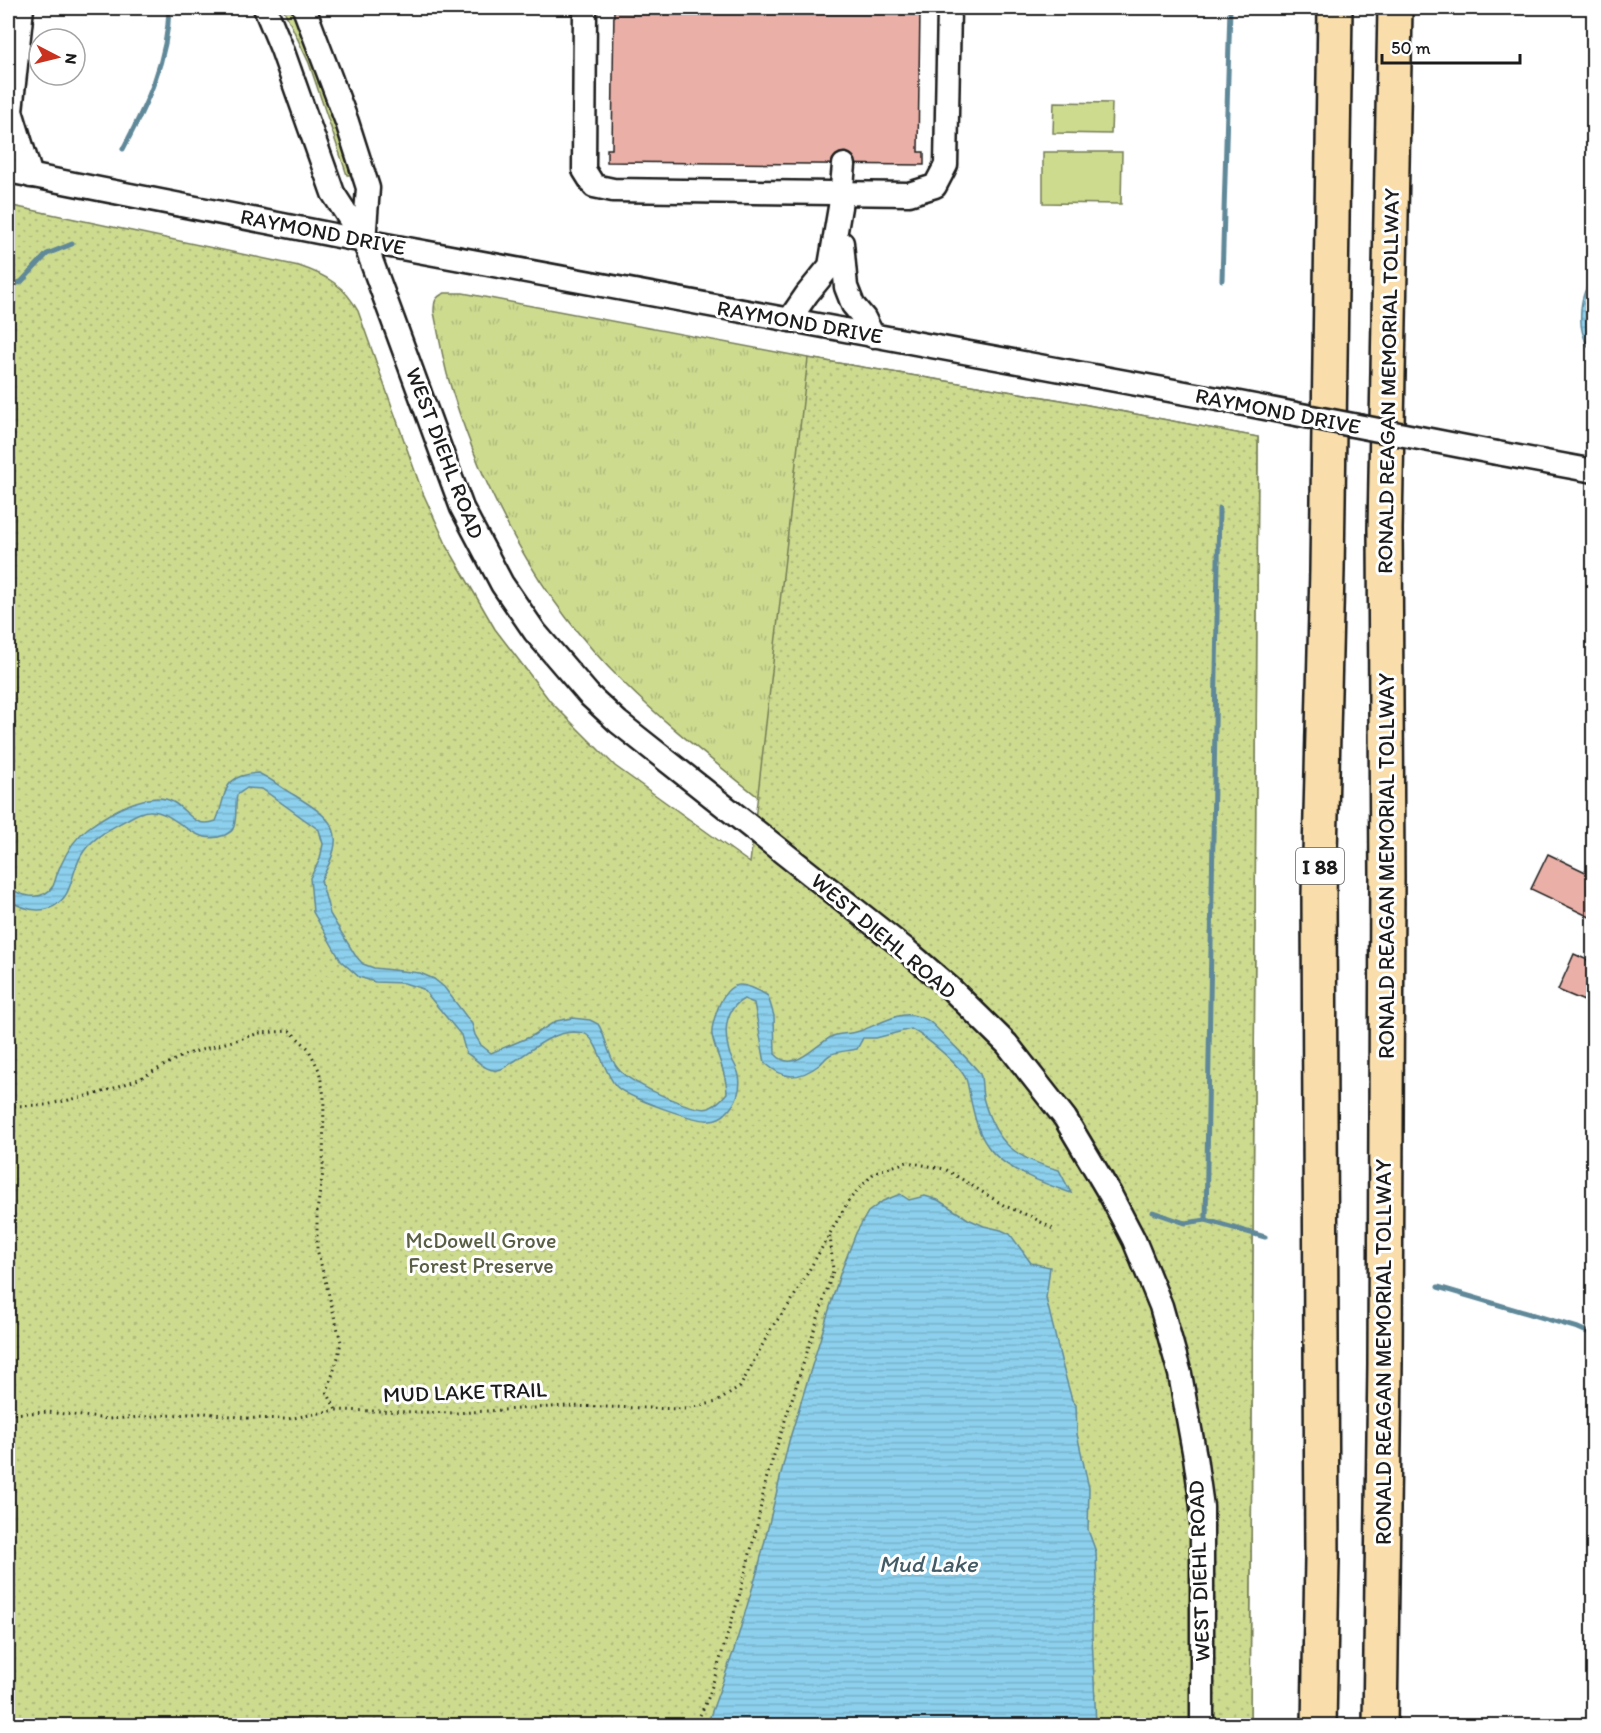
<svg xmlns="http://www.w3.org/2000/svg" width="1601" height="1733" viewBox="0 0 1601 1733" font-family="Itim,sans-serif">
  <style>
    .grass { fill: url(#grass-tufts); stroke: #747c56; stroke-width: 1.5 }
    .park { fill: url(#park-dots); stroke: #747c56; stroke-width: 1.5 }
    .pitch { fill: #cddb8f; stroke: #747c56; stroke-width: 1.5 }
    .water { fill: url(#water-rules); stroke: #5f8899; stroke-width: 1.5 }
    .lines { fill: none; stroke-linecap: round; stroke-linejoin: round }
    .stream { stroke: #5f8899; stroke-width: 5 }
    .building { fill: #eab0a7; stroke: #1c1c1c; stroke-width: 1.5 }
    .minor-casing { stroke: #1c1c1c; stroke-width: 27 }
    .highway-casing { stroke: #1c1c1c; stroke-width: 38 }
    .path { stroke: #1c1c1c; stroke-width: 3; stroke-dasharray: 1.5 4.5; stroke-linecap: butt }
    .minor { stroke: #fff; stroke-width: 22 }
    .highway { stroke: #f9deab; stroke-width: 33 }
    .minor-bridge-casing { stroke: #1c1c1c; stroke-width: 27; stroke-linecap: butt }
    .minor-bridge { stroke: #fff; stroke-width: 22 }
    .labels { text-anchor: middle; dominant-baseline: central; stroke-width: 6; stroke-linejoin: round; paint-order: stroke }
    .shield { fill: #fff; stroke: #606060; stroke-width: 1.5 }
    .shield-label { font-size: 21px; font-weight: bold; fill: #1c1c1c }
    .street-label { font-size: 22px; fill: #1c1c1c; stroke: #fff }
    .park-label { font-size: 22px; fill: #5a5f44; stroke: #fff }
    .water-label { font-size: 24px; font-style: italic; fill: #435b65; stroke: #fff }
  </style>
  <defs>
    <pattern id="grass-tufts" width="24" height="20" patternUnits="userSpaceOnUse" patternTransform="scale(1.5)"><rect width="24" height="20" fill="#cddb8f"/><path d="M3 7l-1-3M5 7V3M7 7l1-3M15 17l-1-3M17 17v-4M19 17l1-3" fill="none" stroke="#afbb7b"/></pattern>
    <pattern id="park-dots" width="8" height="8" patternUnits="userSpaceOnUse" patternTransform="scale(1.5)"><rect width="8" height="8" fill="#cddb8f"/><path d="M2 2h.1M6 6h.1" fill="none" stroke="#afbb7b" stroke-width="1.8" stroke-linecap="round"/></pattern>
    <pattern id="water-rules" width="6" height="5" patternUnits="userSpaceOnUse" patternTransform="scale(1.5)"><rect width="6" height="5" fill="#8cd0ed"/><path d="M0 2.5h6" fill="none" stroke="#78b2cb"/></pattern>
  </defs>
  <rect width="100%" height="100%" fill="#fff"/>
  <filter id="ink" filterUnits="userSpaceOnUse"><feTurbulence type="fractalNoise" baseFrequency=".0167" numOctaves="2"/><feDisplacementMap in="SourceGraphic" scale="12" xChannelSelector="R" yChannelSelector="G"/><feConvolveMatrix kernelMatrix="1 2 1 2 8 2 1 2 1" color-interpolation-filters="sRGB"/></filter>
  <g filter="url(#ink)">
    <g class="grass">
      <polygon points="283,8 291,8 300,27 347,159 352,173 350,175 347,175 309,63"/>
      <path d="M 445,293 L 463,293 L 808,358 L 1061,400 L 1258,437 L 1250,1725 L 758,797 C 712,760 665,724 623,682 C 538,599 480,488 447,374 C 442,354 438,332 434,312 C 434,301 435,297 445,293 Z"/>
    </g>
    <path class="park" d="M 8,205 L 299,266 C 326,275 345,286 358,311 L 422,491 L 447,546 L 495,629 L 550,701 L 615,766 L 750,863 L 808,358 L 1061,400 L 1258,437 L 1250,1725 L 8,1726 Z"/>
    <g class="pitch">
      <polygon points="1054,102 1112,103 1111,134 1053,133"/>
      <polygon points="1043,152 1122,152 1121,204 1043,203"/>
    </g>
    <g class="water">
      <path d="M 1593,280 L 1593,352 C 1590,348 1586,345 1585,340 C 1578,324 1579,291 1593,280 Z"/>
      <path d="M 258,773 C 272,779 281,788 294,795 C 337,821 347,833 321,880 L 330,914 L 355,955 L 363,964 L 374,968 L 420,973 L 434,979 L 444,987 L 472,1024 L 475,1035 L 481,1045 L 491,1053 L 532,1036 L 556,1021 L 572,1018 L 590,1020 L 598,1024 C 607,1038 608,1059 620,1071 C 631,1083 694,1113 709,1108 C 716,1105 722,1099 727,1093 C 727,1073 716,1055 712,1035 C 711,1026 715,1016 718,1008 C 729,978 744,981 768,996 L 774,1016 L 775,1054 C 794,1075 815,1044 833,1036 C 840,1033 849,1034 856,1032 C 874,1028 897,1010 916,1016 C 920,1017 926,1019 929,1021 C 934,1025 978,1069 980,1074 C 983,1081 981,1092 984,1101 C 996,1144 1017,1159 1059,1170 L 1071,1193 C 1045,1184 1002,1169 987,1145 C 977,1131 974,1114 970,1097 C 969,1092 968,1084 966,1079 C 959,1064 926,1037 911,1029 L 876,1038 L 863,1038 L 857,1049 C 849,1051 836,1051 830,1055 C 826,1057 823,1062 819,1065 C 799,1080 784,1080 765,1063 L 754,1003 L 744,999 C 723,1010 724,1035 730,1055 C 733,1062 738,1069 739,1076 C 742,1089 736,1104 726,1113 C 723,1117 715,1120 710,1120 C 695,1122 626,1097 616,1086 C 604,1073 599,1044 587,1035 C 584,1032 578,1033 574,1032 C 551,1032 532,1050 513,1062 C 509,1065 502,1070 497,1070 C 485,1072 476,1058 466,1053 L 461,1035 L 423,989 L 404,983 L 375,982 L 359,977 L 341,961 L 313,912 L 310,878 L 320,859 L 323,844 L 319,830 L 262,789 L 247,788 L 237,795 C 235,805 237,817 234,826 C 233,831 229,833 225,835 C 192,848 177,810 149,811 C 143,811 133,816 128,819 C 113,827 94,837 84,851 C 73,866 73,885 65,896 C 50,917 26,911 8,900 L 8,886 C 19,896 42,903 53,886 C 56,880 57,871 61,865 C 67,851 76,837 88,828 C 107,814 150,788 173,802 C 190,812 194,829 216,821 C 228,794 219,776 258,773 Z"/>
      <polygon points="900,1194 909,1200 925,1196 938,1200 968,1219 984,1226 1001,1230 1010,1234 1031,1263 1050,1267 1046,1298 1062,1364 1072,1400 1076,1405 1077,1434 1089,1488 1088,1530 1096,1552 1097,1581 1092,1609 1092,1635 1096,1725 707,1725 734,1650 758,1569 789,1441 840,1274 856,1233 868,1212 883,1201"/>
    </g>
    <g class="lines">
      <g class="stream">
        <path d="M 123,149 C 147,104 168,59 169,8"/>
        <polyline points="1222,280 1230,8"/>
        <polyline points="8,286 21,282 47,254 72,244"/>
        <polyline points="1153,1212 1185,1223 1206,1220 1265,1237"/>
        <polyline points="1206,1220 1219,508"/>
        <polyline points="1438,1287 1578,1328 1594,1335"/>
      </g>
    </g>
    <g class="building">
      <polygon points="614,8 920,8 918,152 924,152 924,165 607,162 607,149 612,149"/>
      <polygon points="1548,854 1594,876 1594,919 1531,889"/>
      <polygon points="1574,954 1594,963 1594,993 1589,1003 1558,990"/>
    </g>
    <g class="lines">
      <g class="minor-casing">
        <g id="minor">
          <polyline points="22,8 11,111 31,176"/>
          <polyline points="265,8 282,49 333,193 364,241 462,508 502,584 535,632 589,695 618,722 905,949 949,987 1007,1044 1065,1118 1110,1194 1134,1240 1161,1306 1180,1374 1195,1457 1202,1507 1202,1726"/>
          <polyline points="304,8 347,122 368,188 364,241"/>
          <polyline points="585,8 584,170 594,186 613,190 909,194 935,186 946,165 949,8"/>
          <polyline points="8,171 364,241 1234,402"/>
          <polyline points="842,243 846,287 853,305 864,318 873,336"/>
          <polyline points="789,320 807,294 830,266 840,207 844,165"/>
          <polyline points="1497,453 1594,471"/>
        </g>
      </g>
      <g class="highway-casing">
        <g id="highway">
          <polyline points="1319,1726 1322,1558 1319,895 1327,570 1335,8"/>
          <polyline points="1380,1726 1385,1364 1387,876 1385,529 1395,8"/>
        </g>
      </g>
      <g class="path">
        <polyline points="8,1106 46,1105 100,1093 139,1079 184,1055 260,1033 290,1031 308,1048 319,1070 324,1096 323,1172 317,1211 317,1249 341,1342 338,1357 327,1392 336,1410"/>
        <polyline points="8,1414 47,1412 109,1419 205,1413 248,1418 288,1419 336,1410 456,1413 566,1406 684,1409 717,1402 740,1387 772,1327 791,1302 849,1200 875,1172 907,1162 945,1169 1005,1206 1032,1217 1053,1229"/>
        <polyline points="695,1726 709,1696 740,1593 756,1530 766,1480 833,1271 830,1234"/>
      </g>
      <use href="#minor" class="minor"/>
      <use href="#highway" class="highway"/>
      <g class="minor-bridge-casing">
        <polyline id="minor-bridge" points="1234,402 1497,453"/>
      </g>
      <use href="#minor-bridge" class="minor-bridge"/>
    </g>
  </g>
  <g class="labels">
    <rect class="shield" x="1296" y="848" width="48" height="36" rx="4.5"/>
    <g class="shield-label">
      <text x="1320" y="866">I 88</text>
    </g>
    <g class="street-label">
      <text transform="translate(323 232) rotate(11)">RAYMOND DRIVE</text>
      <text transform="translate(800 322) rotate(10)">RAYMOND DRIVE</text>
      <text transform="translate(1388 381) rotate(-89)">RONALD REAGAN MEMORIAL TOLLWAY</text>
      <text transform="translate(1278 411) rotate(11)">RAYMOND DRIVE</text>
      <text transform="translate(445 453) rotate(69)">WEST DIEHL ROAD</text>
      <text transform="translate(1386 866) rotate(-90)">RONALD REAGAN MEMORIAL TOLLWAY</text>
      <text transform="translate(884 936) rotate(40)">WEST DIEHL ROAD</text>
      <text transform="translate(1383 1352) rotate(-90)">RONALD REAGAN MEMORIAL TOLLWAY</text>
      <text transform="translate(465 1392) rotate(-2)">MUD LAKE TRAIL</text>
      <text transform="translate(1199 1571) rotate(-92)">WEST DIEHL ROAD</text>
    </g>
    <g class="park-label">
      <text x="481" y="1240">McDowell Grove<tspan x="481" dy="25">Forest Preserve</tspan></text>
    </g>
    <g class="water-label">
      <text x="928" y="1563">Mud Lake</text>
    </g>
  </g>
  <rect width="1601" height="1733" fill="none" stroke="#fff" stroke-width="30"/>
  <rect x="15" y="15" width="1571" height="1703" fill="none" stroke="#1c1c1c" stroke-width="2" filter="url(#ink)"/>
  <g transform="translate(57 57) rotate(97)"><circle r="28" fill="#ffffff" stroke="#a4a4a4" stroke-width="1.5"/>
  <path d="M0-4.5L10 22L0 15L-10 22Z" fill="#c8321e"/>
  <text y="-9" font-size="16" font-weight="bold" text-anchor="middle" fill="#1c1c1c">N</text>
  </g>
  <path d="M1382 54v9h138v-9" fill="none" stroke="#1c1c1c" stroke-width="3"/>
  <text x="1391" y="54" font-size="18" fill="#1c1c1c" stroke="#ffffff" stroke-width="4.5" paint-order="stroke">50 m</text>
</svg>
